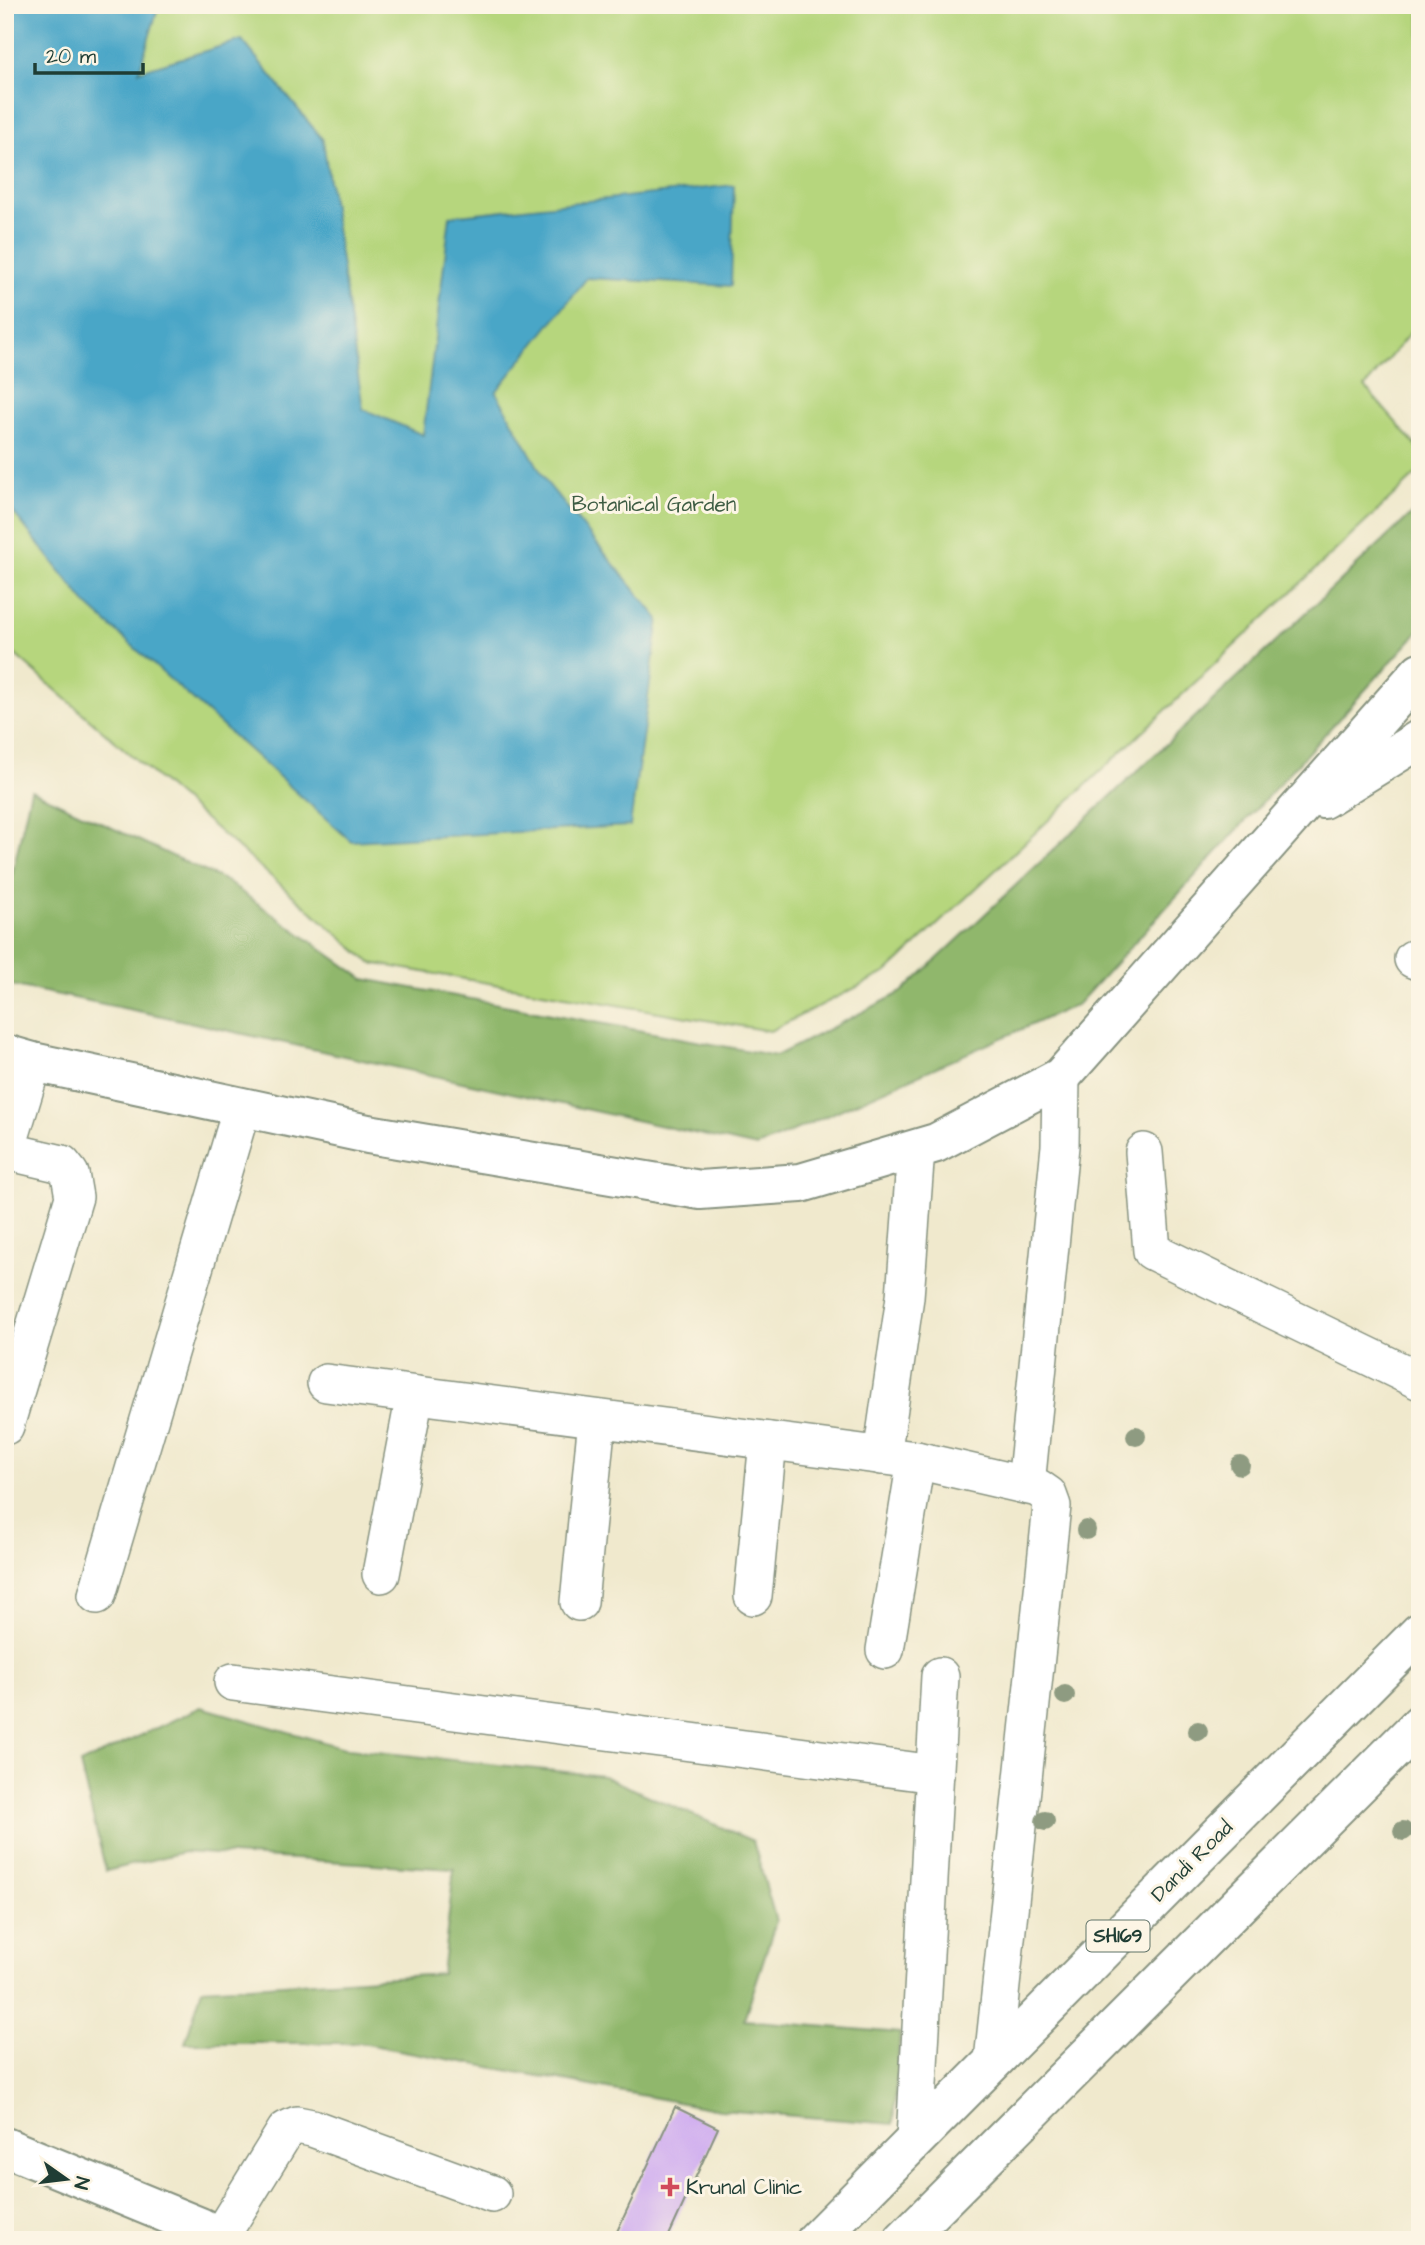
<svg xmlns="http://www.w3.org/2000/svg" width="1425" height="2245" viewBox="0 0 1425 2245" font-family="'Architects Daughter',sans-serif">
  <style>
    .green { fill: #b6d67d; stroke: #6a8a58; stroke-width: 2 }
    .forest { fill: #90b76c; stroke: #587a50; stroke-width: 2 }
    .water { fill: #48a6c7; stroke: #34727e; stroke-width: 2 }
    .building { fill: #ceaaf0 }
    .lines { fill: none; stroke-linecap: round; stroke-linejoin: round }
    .street-casing { stroke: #889380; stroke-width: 40 }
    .secondary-casing { stroke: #889380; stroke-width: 42 }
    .primary-casing { stroke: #889380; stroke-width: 42 }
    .street { stroke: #fff; stroke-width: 37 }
    .secondary { stroke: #fff; stroke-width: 38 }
    .primary { stroke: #fff; stroke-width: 38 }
    .tree { fill: #8e9b81 }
    .poi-dot { fill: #d1495b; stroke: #fcf5e5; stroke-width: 2.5 }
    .labels { text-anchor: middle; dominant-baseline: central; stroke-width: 6; stroke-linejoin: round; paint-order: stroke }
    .shield { fill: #fcf5e5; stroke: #617469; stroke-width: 2 }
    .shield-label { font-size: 19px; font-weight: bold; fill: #1f3d34 }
    .park-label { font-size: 21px; fill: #3d5c43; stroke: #fcf5e5 }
    .street-label { font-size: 21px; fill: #1f3d34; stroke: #fcf5e5 }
    .poi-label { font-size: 21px; fill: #1f3d34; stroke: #fcf5e5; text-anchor: start }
  </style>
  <rect width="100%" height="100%" fill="#fcf5e5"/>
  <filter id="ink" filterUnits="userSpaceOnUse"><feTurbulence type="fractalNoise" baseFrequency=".0143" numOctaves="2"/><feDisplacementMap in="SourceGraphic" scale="14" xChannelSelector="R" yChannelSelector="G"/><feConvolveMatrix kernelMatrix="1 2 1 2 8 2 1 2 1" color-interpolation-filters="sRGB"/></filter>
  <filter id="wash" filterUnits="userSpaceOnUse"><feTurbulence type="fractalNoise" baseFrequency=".00686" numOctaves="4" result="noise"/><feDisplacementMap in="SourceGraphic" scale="28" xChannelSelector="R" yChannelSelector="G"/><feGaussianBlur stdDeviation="1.57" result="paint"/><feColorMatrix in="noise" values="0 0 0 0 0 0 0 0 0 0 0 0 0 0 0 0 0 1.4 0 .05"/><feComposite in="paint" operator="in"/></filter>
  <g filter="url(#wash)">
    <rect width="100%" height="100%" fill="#f0e9cd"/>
    <polygon class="green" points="5,5 1420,5 1420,321 1365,387 1420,450 1420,471 887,972 770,1031 371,963 5,646"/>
    <g class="forest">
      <polygon points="1420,506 1420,630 1078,1004 757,1147 162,1016 5,984 5,906 31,790 226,881 364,979 776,1056 902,992"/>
      <polygon points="201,1707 348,1749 603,1776 753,1841 776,1921 744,2020 900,2033 893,2124 720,2110 361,2043 185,2043 202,1989 442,1974 454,1869 184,1852 106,1871 80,1764"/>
    </g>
    <polygon class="water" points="5,5 159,5 139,71 242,40 323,140 363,409 423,435 450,216 734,185 731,286 587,278 496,392 547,483 659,619 630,826 351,841 89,607 5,502"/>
    <g id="blocks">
      <polygon class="building" points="675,2107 718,2128 667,2240 613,2240"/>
    </g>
  </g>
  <g filter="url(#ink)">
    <use href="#blocks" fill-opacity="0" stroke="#889380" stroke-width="2"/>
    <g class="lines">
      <g class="street-casing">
        <g id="street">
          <polyline points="1413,959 1420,962"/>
          <polyline points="1144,1152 1152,1251 1420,1381"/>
          <polyline points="5,1154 33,1062"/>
          <polyline points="326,1383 916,1460 1038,1488 1048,1495 1052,1506 993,2061"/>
          <polyline points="5,1426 74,1197 70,1174 62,1164 6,1151"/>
          <polyline points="882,1456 905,1297 916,1149"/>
          <polyline points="1026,1485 1060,1146 1061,1077"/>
          <polyline points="381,1574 415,1395"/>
          <polyline points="97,1595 242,1107"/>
          <polyline points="753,1596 768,1441"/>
          <polyline points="579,1602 597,1419"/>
          <polyline points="885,1650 916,1460"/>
          <polyline points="233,1682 935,1774"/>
          <polyline points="915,2140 940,1676"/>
          <polyline points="220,2237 286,2130 297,2125 312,2128 492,2194"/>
        </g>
      </g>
      <g class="secondary-casing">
        <g id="secondary">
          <polyline points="1323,799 1420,739"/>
          <polyline points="5,1054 33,1062 368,1134 700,1190 801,1183 936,1143 1061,1077 1420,672"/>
          <polyline points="5,2147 200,2227 225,2240"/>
        </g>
      </g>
      <g class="primary-casing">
        <g id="primary">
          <polyline points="816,2240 1420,1632"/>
          <polyline points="903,2240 1420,1724"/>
        </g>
      </g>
      <use href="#street" class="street"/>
      <use href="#secondary" class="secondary"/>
      <use href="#primary" class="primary"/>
    </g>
    <g class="tree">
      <circle cx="1136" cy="1436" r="10"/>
      <circle cx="1240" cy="1465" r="10"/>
      <circle cx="1086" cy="1530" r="10"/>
      <circle cx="1065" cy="1695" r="10"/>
      <circle cx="1198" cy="1731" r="10"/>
      <circle cx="1045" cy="1821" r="10"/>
      <circle cx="1403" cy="1831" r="10"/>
    </g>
  </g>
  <path class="poi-dot" d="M666.5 2176.5h7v7h7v7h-7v7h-7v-7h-7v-7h7z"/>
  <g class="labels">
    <rect class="shield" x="1086.5" y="1920.5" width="63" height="31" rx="5"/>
    <g class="shield-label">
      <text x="1118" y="1936">SH169</text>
    </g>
    <g class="park-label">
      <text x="654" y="504">Botanical Garden</text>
    </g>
    <g class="street-label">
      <text transform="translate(1192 1861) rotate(-45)">Dandi Road</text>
    </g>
    <g class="poi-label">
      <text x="686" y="2187">Krunal Clinic</text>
    </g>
  </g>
  <rect width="1425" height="2245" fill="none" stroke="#fcf5e5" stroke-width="28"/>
  <g transform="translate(66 2179) rotate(104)" stroke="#fcf5e5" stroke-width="5" paint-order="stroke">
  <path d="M0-5L12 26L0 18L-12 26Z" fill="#1f3d34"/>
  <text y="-10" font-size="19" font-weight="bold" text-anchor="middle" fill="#1f3d34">N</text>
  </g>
  <path d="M35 63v10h108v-10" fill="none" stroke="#1f3d34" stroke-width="3.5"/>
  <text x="46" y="63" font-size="21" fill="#1f3d34" stroke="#fcf5e5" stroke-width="5" paint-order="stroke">20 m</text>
</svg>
